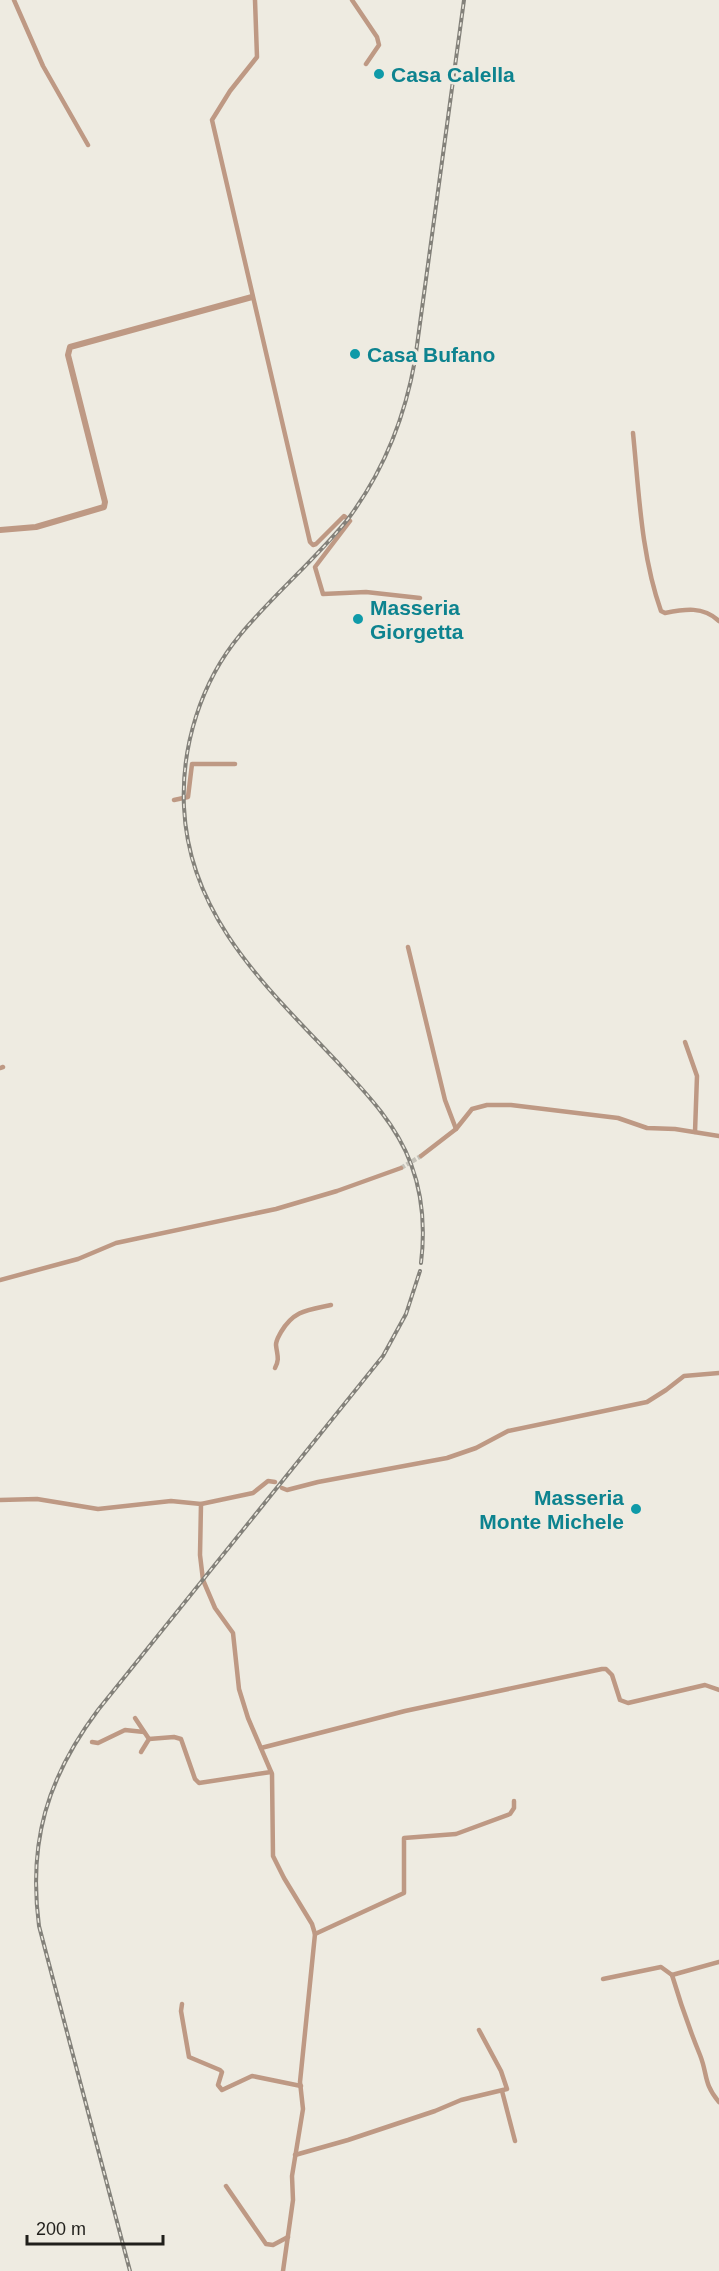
<svg xmlns="http://www.w3.org/2000/svg" width="719" height="2271" viewBox="0 0 719 2271" font-family="Helvetica,sans-serif">
  <style>
    .lines { fill: none; stroke-linecap: round; stroke-linejoin: round }
    .minor-tunnel { stroke: #c5c2b9; stroke-width: 4.5; stroke-dasharray: 4.5 2; stroke-linecap: butt }
    .minor { stroke: #be9984; stroke-width: 4.5 }
    .tertiary { stroke: #be9984; stroke-width: 6 }
    .rail-casing { stroke: #83817a; stroke-width: 4 }
    .rail { stroke: #eeebe1; stroke-width: 1.5; stroke-dasharray: 4.5; stroke-linecap: butt }
    .culture-dot { fill: #0f9aa8; stroke: #eeebe1; stroke-width: 2 }
    .labels { text-anchor: middle; dominant-baseline: central; stroke-width: 6; stroke-linejoin: round; paint-order: stroke }
    .culture-label { font-size: 21px; font-weight: bold; fill: #0d838f; stroke: #eeebe1; text-anchor: start }
  </style>
  <rect width="100%" height="100%" fill="#eeebe1"/>
  <g class="lines">
    <polyline class="minor-tunnel" points="401,1168 421,1156"/>
    <g class="minor">
      <polyline points="14,0 43,66 88,145"/>
      <polyline points="255,0 257,57 230,91 212,120 310,542 313,545 316,544 344,516 350,521 315,567 323,594 366,592 420,598"/>
      <polyline points="352,0 377,37 379,45 366,64"/>
      <path d="M 633,433 C 639,492 641,555 661,611 L 665,613 C 685,609 703,606 719,621"/>
      <polyline points="174,800 188,797 192,764 235,764"/>
      <polyline points="408,947 445,1100 456,1129"/>
      <polyline points="685,1042 697,1076 695,1132"/>
      <polyline points="0,1068 3,1067"/>
      <polyline points="421,1156 456,1129 472,1109 487,1105 511,1105 618,1118 647,1128 675,1129 719,1136"/>
      <polyline points="0,1280 78,1259 116,1243 276,1209 337,1191 401,1168"/>
      <path d="M 275,1368 C 280,1359 277,1355 276,1345 C 276,1340 279,1336 281,1332 C 294,1310 308,1310 331,1305"/>
      <polyline points="282,1488 287,1490 318,1482 447,1458 476,1448 508,1431 647,1402 666,1390 684,1376 719,1373"/>
      <polyline points="0,1500 37,1499 98,1509 171,1501 201,1504 253,1493 268,1481 275,1482"/>
      <polyline points="201,1504 200,1555 203,1580 215,1608 233,1633 239,1689 248,1718 272,1774 273,1856 284,1878 312,1924 315,1934 300,2082 303,2109 292,2176 293,2200 283,2271"/>
      <polyline points="135,1718 149,1739 141,1752"/>
      <polyline points="149,1739 174,1737 181,1739 195,1779 199,1783 271,1772"/>
      <polyline points="92,1742 98,1743 125,1730 144,1732"/>
      <polyline points="261,1748 405,1711 602,1669 606,1669 612,1675 620,1700 628,1703 705,1685 719,1690"/>
      <polyline points="315,1934 404,1893 404,1838 456,1834 510,1814 514,1808 514,1801"/>
      <path d="M 672,1975 C 680,2002 689,2028 700,2055 C 708,2075 703,2083 719,2102"/>
      <polyline points="672,1975 719,1962"/>
      <polyline points="603,1979 661,1967 672,1975"/>
      <polyline points="182,2004 181,2011 189,2057 220,2070 222,2072 218,2085 222,2090 252,2076 301,2086"/>
      <polyline points="502,2091 515,2141"/>
      <polyline points="295,2155 348,2140 435,2111 461,2100 507,2089 501,2071 479,2030"/>
      <polyline points="226,2186 266,2244 273,2245 288,2237"/>
    </g>
    <polyline class="tertiary" points="0,530 36,527 104,507 105,502 68,355 70,347 252,297"/>
    <g class="rail-casing">
      <g id="rail">
        <path d="M 421,1263 C 425,1230 423,1196 411,1164 C 397,1126 369,1096 341,1066 C 270,990 189,919 184,807 C 181,746 201,682 240,635 C 274,594 315,560 348,519 C 383,472 405,417 415,360 L 464,0"/>
        <path d="M 130,2271 L 39,1926 C 28,1842 47,1778 98,1710 L 383,1356 L 406,1314 L 420,1271"/>
      </g>
    </g>
    <use href="#rail" class="rail"/>
  </g>
  <g class="culture-dot">
    <circle cx="379" cy="74" r="6"/>
    <circle cx="355" cy="354" r="6"/>
    <circle cx="358" cy="619" r="6"/>
    <circle cx="636" cy="1509" r="6"/>
  </g>
  <g class="labels">
    <g class="culture-label">
      <text x="391" y="74">Casa Calella</text>
      <text x="367" y="354">Casa Bufano</text>
      <text x="370" y="607">Masseria<tspan x="370" dy="24">Giorgetta</tspan></text>
      <text x="624" y="1497" text-anchor="end">Masseria<tspan x="624" dy="24">Monte Michele</tspan></text>
    </g>
  </g>
  <path d="M27 2235v9h136v-9" fill="none" stroke="#201f1b" stroke-width="3"/>
  <text x="36" y="2235" font-size="18" fill="#201f1b" stroke="#eeebe1" stroke-width="4.5" paint-order="stroke">200 m</text>
</svg>
